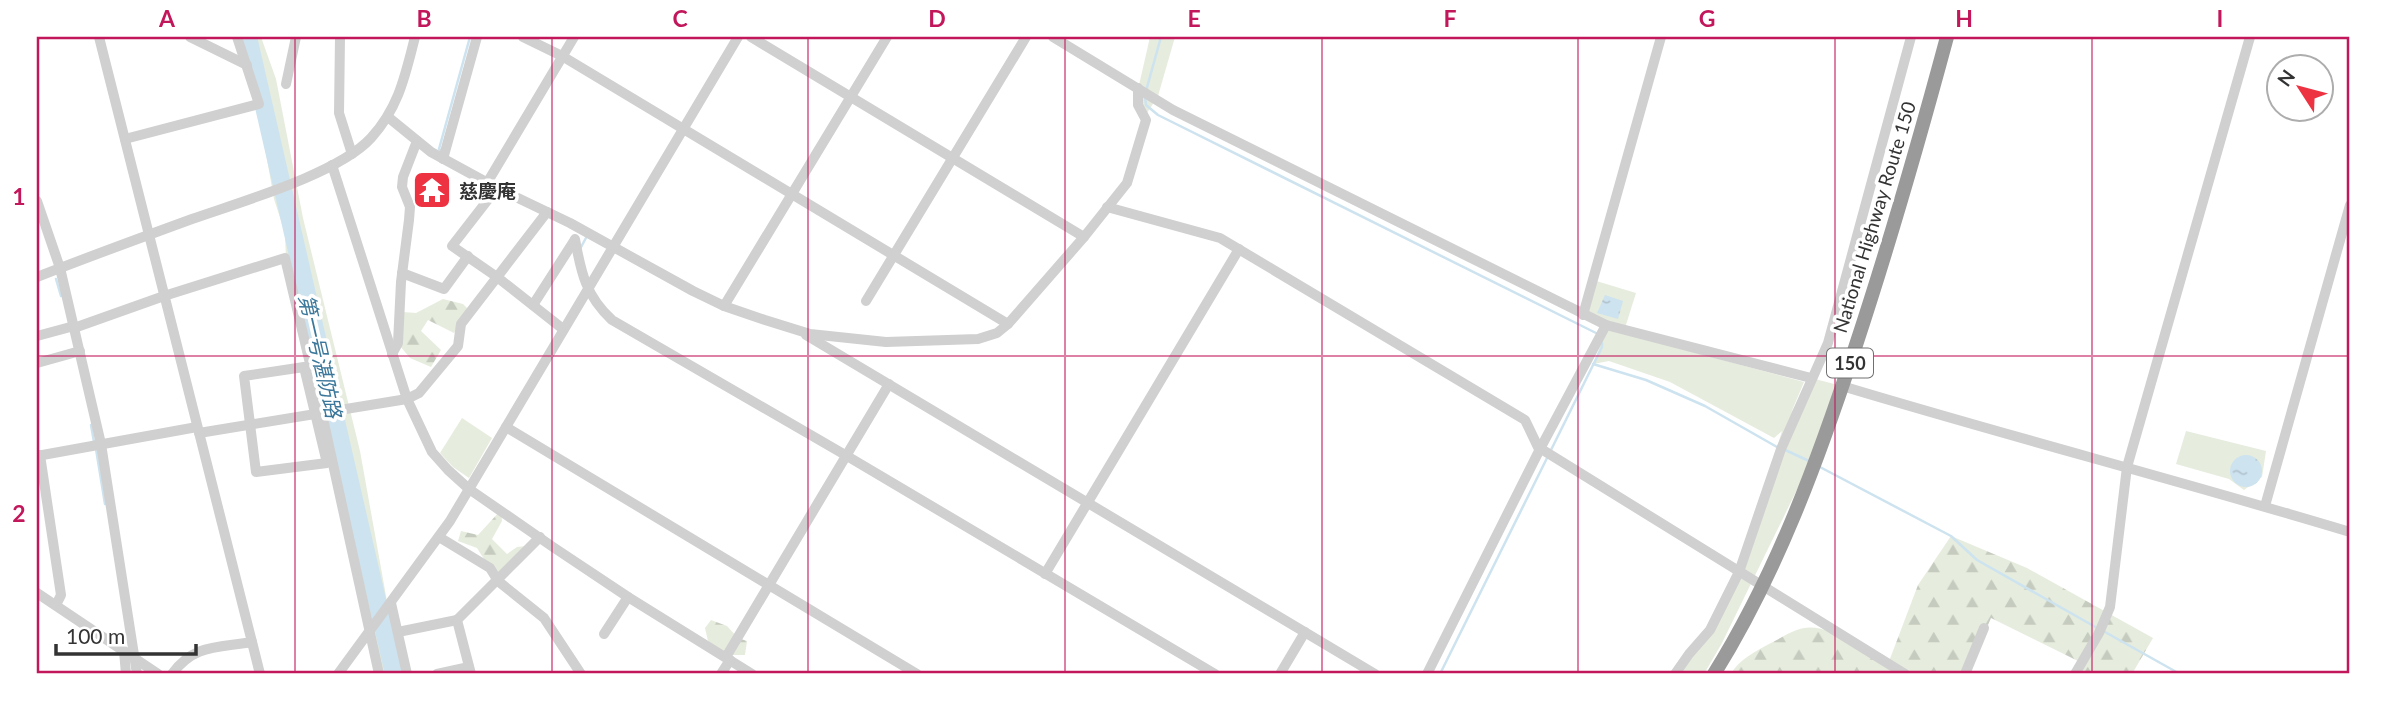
<svg xmlns="http://www.w3.org/2000/svg" width="2387" height="711" viewBox="0 0 2387 711" font-family="Lato,'Noto Sans JP',sans-serif">
  <style>
    .grass { fill: #e6ecde }
    .forest { fill: url(#forest-firs) }
    .water { fill: url(#water-ripples) }
    .lines { fill: none; stroke-linecap: round; stroke-linejoin: round }
    .stream { stroke: #cde3ef; stroke-width: 2.5 }
    .river { stroke: #cde3ef; stroke-width: 18 }
    .minor { stroke: #d0d0d0; stroke-width: 10 }
    .highway { stroke: #9a9a9a; stroke-width: 14 }
    .grid { fill: none; stroke: #c2185b; stroke-width: 2; stroke-opacity: 0.55 }
    .labels { text-anchor: middle; dominant-baseline: central; stroke-width: 7; stroke-linejoin: round; paint-order: stroke }
    .shield { fill: #fff; stroke: #707070; stroke-width: 2 }
    .shield-label { font-size: 18px; font-weight: bold; fill: #333 }
    .poi-label { font-size: 19px; font-weight: bold; fill: #333; stroke: #fff; text-anchor: start }
    .street-label { font-size: 19px; fill: #333; stroke: #fff }
    .water-label { font-size: 21px; font-style: italic; fill: #3b779a; stroke: #fff }
    .neatline { fill: none; stroke: #c2185b; stroke-width: 2.5 }
    .grid-label { font-size: 23px; text-anchor: middle; font-weight: bold; fill: #c2185b }
  </style>
  <defs>
    <pattern id="forest-firs" width="22" height="20" patternUnits="userSpaceOnUse" patternTransform="scale(1.75)"><rect width="22" height="20" fill="#e6ecde"/><path d="M5 1l3.5 6h-7zM16 11l3.5 6h-7z" fill="#c6cbbf"/></pattern>
    <pattern id="water-ripples" width="26" height="14" patternUnits="userSpaceOnUse" patternTransform="scale(1.75)"><rect width="26" height="14" fill="#cde3ef"/><path d="M2 4q2-2 4 0t4 0M15 11q2-2 4 0t4 0" fill="none" stroke="#b0c3cd"/></pattern>
  </defs>
  <rect width="100%" height="100%" fill="#fff"/>
  <g class="grass">
    <polygon points="237,37 261,37 276,79 303,218 360,451 388,607 407,674 379,674 286,261 285,233 274,199 256,97"/>
    <polygon points="1150,37 1175,37 1158,96 1145,116 1137,94"/>
    <polygon points="1593,280 1636,293 1624,331 1583,315"/>
    <polygon points="1607,329 1804,382 1791,413 1811,378 1842,386 1830,422 1722,643 1704,674 1675,674 1710,630 1739,572 1782,431 1774,438 1670,382 1609,361 1593,364"/>
    <polygon points="462,418 492,438 469,478 453,467 440,453"/>
    <polygon points="2186,431 2266,451 2262,477 2244,490 2229,479 2176,464"/>
  </g>
  <g class="forest">
    <polygon points="443,299 463,304 468,309 454,333 428,320 421,331 441,350 431,367 410,358 400,346 403,312 416,313"/>
    <polygon points="501,510 502,521 492,539 507,554 517,547 527,546 496,578 477,548 458,541 461,531 478,535"/>
    <path d="M 1951,536 L 2027,568 L 2153,638 L 2132,674 L 2072,674 L 2078,661 L 1991,618 L 1967,674 L 1731,674 C 1738,660 1756,651 1769,644 C 1780,639 1792,630 1804,628 C 1829,623 1866,652 1888,664 L 1918,585 Z"/>
    <polygon points="711,620 727,626 738,638 747,641 745,655 721,655 708,641 705,628"/>
  </g>
  <g class="water">
    <polygon points="1605,295 1623,301 1618,319 1597,313"/>
    <circle cx="2246" cy="471" r="16"/>
  </g>
  <g class="lines">
    <g class="stream">
      <polyline points="1146,91 1161,37"/>
      <polyline points="1145,97 1146,105 1158,115 1598,334"/>
      <polyline points="441,151 439,149 470,37"/>
      <polyline points="580,249 587,236"/>
      <polyline points="56,279 61,296"/>
      <polyline points="1593,364 1646,380 1705,406 1777,447"/>
      <polyline points="91,425 94,442"/>
      <polyline points="96,449 105,504"/>
      <polyline points="1783,449 1809,461"/>
      <polyline points="1551,450 1602,347 1602,343"/>
      <polyline points="1818,466 1951,536 1977,560 2099,629"/>
      <polyline points="2105,632 2180,674"/>
      <polyline points="1440,674 1548,456"/>
    </g>
    <polyline class="river" points="248,37 394,674"/>
    <g class="minor">
      <path d="M 99,37 L 252,642 C 217,648 194,644 172,674"/>
      <polyline points="190,37 247,65"/>
      <polyline points="340,37 339,113 352,154"/>
      <polyline points="523,37 562,56 1008,324"/>
      <polyline points="751,37 1084,237"/>
      <polyline points="1053,37 1173,110 1606,325 1540,449 1427,674"/>
      <polyline points="286,84 296,37"/>
      <polyline points="388,117 431,152 497,188 570,223 693,291 724,306 765,320 810,334 886,342 978,339 997,333 1008,324 1084,237 1127,183 1146,120 1138,105 1138,88"/>
      <polyline points="125,139 259,104 237,37"/>
      <polyline points="443,159 477,37"/>
      <polyline points="332,165 407,399 432,452 448,470 469,489 553,547 628,597 752,674"/>
      <polyline points="487,183 574,37"/>
      <polyline points="497,188 452,246 497,277 563,329"/>
      <polyline points="37,201 60,268 101,444 137,674"/>
      <polyline points="1107,207 1220,238 1525,420 1538,447 1905,674"/>
      <path d="M 575,239 C 581,273 586,296 612,320 L 847,456 L 1215,674"/>
      <polyline points="402,273 444,289 468,256"/>
      <path d="M 37,277 C 88,257 140,238 192,219 C 240,202 338,174 371,138 C 399,107 405,76 415,37"/>
      <polyline points="866,301 1026,37"/>
      <polyline points="533,305 574,241"/>
      <polyline points="724,306 887,37"/>
      <polyline points="1583,315 1661,37"/>
      <polyline points="1606,325 1811,378"/>
      <polyline points="74,328 164,296 285,258 322,414 379,674"/>
      <polyline points="806,335 1375,674"/>
      <polyline points="37,336 74,326"/>
      <polyline points="392,354 398,343 401,282 409,220 410,207 402,187 403,177 417,141"/>
      <polyline points="37,363 80,351"/>
      <polygon points="304,367 327,463 256,472 244,376"/>
      <path d="M 1842,386 C 2011,437 2181,481 2350,532"/>
      <polyline points="506,427 917,674"/>
      <polyline points="199,433 407,399 419,393 458,346 461,324 547,212"/>
      <polyline points="40,455 61,595 56,605"/>
      <polyline points="37,456 197,427"/>
      <polyline points="2265,506 2350,205"/>
      <polyline points="439,537 490,568 498,581 544,618 581,674"/>
      <polyline points="1045,574 1239,249"/>
      <polyline points="37,593 158,674"/>
      <polyline points="391,603 407,674"/>
      <polyline points="398,632 457,620"/>
      <polyline points="604,634 628,597"/>
      <polyline points="252,642 260,674"/>
      <polyline points="124,651 126,674"/>
      <polyline points="726,657 889,384"/>
      <polyline points="338,674 450,521 738,37"/>
      <polyline points="437,674 469,667"/>
      <polyline points="471,674 457,620 540,537"/>
      <polyline points="721,674 730,660"/>
      <polyline points="1280,674 1305,632"/>
      <polyline points="1675,674 1689,654 1710,630 1739,572 1781,449 1828,343 1911,37"/>
      <polyline points="1965,674 1984,628"/>
      <polyline points="2075,674 2099,633 2110,607 2127,467 2250,37"/>
    </g>
    <path class="highway" d="M 1714,674 C 1777,573 1818,460 1855,348 C 1889,245 1919,141 1947,37"/>
  </g>
  <path class="grid" d="M 295,37 L 295,674M 552,37 L 552,674M 808,37 L 808,674M 1065,37 L 1065,674M 1322,37 L 1322,674M 1578,37 L 1578,674M 1835,37 L 1835,674M 2092,37 L 2092,674M 37,356 L 2350,356"/>
  <defs>
    <g id="temple-square" transform="scale(2.0125)"><rect x="-9" y="-9" width="18" height="18" rx="4" fill="#ed3242" stroke="#fff"/><path d="M0-6L5-2H3V0L6.5 2.5H4V6H1.5V3h-3V6H-4V2.5H-6.5L-3 0V-2H-5Z" fill="#fff"/></g>
  </defs>
  <g fill-rule="evenodd">
    <use href="#temple-square" x="432" y="190"/>
  </g>
  <g class="labels">
    <rect class="shield" x="1827" y="348.5" width="46" height="29" rx="5"/>
    <g class="shield-label">
      <text x="1850" y="363">150</text>
    </g>
    <g class="poi-label">
      <text x="459" y="190">慈慶庵</text>
    </g>
    <g class="street-label">
      <text transform="translate(1874 217) rotate(-73)">National Highway Route 150</text>
    </g>
    <g class="water-label">
      <text transform="translate(321 356) rotate(77)">第一号湛防路</text>
    </g>
  </g>
  <rect width="2387" height="711" fill="none" stroke="#ffffff" stroke-width="77"/>
  <g transform="translate(2300 88) rotate(306)"><circle r="33" fill="#ffffff" stroke="#adadad" stroke-width="2"/>
  <path d="M0-5L12 26L0 18L-12 26Z" fill="#ed3242"/>
  <text y="-10" font-size="19" font-weight="bold" text-anchor="middle" fill="#333333">N</text>
  </g>
  <path d="M56 644v10h140v-10" fill="none" stroke="#333333" stroke-width="3.5"/>
  <text x="66" y="644" font-size="21" fill="#333333" stroke="#ffffff" stroke-width="5" paint-order="stroke">100 m</text>
  <rect x="38" y="38" width="2310" height="634" class="neatline"/>
  <g class="grid-label">
    <text x="167" y="27">A</text>
    <text x="424" y="27">B</text>
    <text x="680" y="27">C</text>
    <text x="937" y="27">D</text>
    <text x="1194" y="27">E</text>
    <text x="1450" y="27">F</text>
    <text x="1707" y="27">G</text>
    <text x="1964" y="27">H</text>
    <text x="2220" y="27">I</text>
    <text x="19" y="205">1</text>
    <text x="19" y="522">2</text>
  </g>
</svg>
